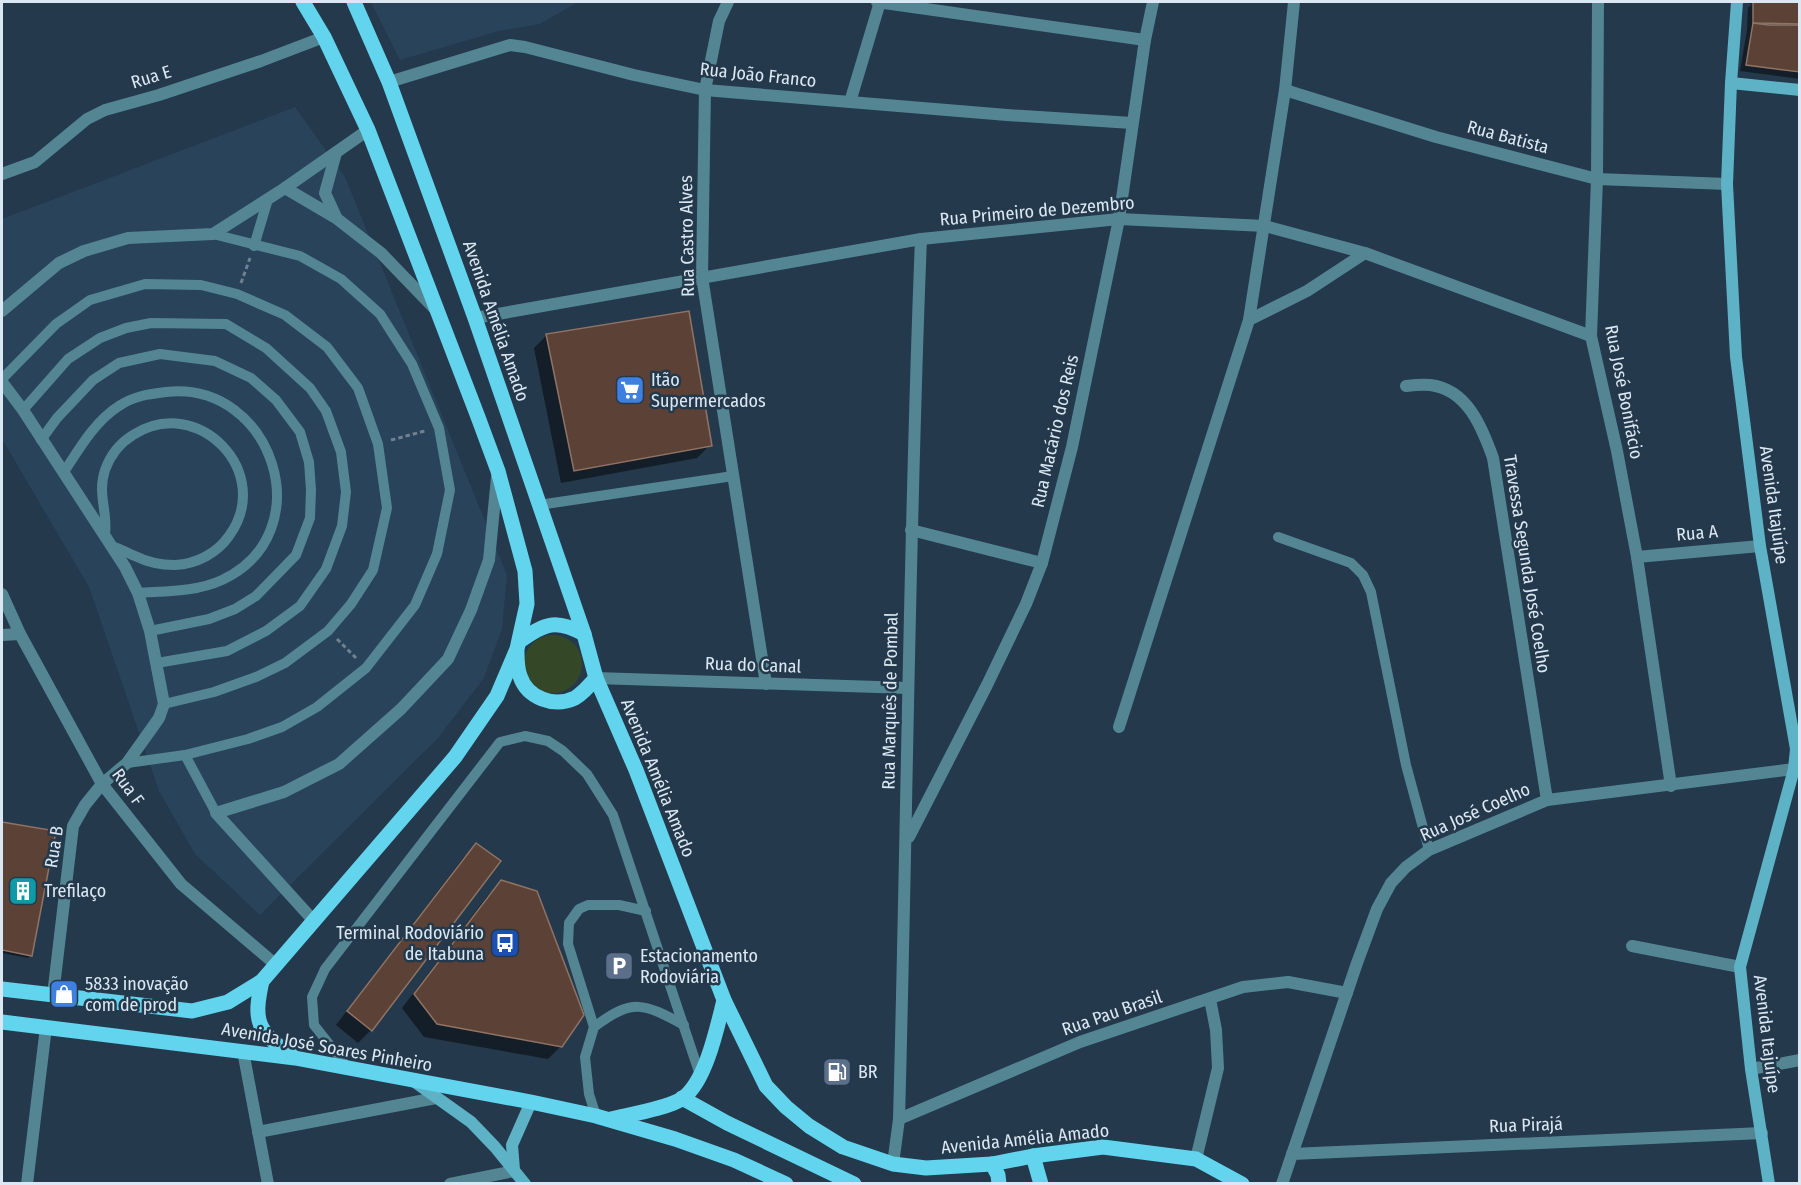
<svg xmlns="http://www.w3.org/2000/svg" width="1801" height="1185" viewBox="0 0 1801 1185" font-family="'Fira Sans Condensed',sans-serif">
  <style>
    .built { fill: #28435a }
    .green { fill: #344828 }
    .shadow { fill: #0007; fill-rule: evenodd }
    .building { fill: #5c4236; stroke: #8f7365; stroke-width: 1.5 }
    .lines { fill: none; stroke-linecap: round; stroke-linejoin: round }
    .path { stroke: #708190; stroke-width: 3; stroke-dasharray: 4.5 3; stroke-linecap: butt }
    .service { stroke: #538692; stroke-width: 10 }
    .minor { stroke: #538692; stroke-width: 12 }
    .tertiary { stroke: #538692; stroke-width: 12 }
    .secondary { stroke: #5db2c6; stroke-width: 12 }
    .primary { stroke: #62d4ee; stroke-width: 15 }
    .labels { text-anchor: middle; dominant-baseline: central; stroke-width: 5; stroke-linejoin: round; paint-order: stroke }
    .street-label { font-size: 18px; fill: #dbe8f3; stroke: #24394b }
    .poi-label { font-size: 18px; fill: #dbe8f3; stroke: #24394b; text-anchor: start }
  </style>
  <rect width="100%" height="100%" fill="#24394b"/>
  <g class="built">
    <polygon points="371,2 578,2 540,24 499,31 400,60"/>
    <polygon points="295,107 345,177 507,575 502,629 484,678 438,738 260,915 195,854 159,791 89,587 2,439 2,219"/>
  </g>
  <circle class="green" cx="553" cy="664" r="29"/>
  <g class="shadow">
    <path d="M 1742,2 L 1800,2 L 1800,79 L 1740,71 L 1747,30 L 1748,8 L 1752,4 ZM 1784,22 L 1784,26 L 1754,24 L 1754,23 Z"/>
    <polygon points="547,335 710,445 697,458 561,483 534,348"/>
    <polygon points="2,824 54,832 31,955 28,958 2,953"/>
    <polygon points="476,845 371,1030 358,1043 336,1025 463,858"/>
    <polygon points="501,882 561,1046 548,1059 424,1037 402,1008 488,895"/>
  </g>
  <g class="building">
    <polygon points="1753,2 1800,2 1800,24 1753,23"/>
    <polygon points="1753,23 1769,25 1800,25 1800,72 1746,65"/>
    <polygon points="689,311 712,446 574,471 546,334"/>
    <polygon points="2,822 56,831 32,956 2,950"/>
    <polygon points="476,843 501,861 372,1031 347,1011"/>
    <polygon points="501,880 537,891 584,1015 562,1047 437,1024 414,994"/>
  </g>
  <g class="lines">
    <g class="path">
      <polyline points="241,283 250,258"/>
      <polyline points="391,440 425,431"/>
      <polyline points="337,639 356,658"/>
    </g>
    <g class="service">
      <polyline points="254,246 268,199"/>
      <polyline points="2,379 56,324 90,300 145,284 201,285 237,294 285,315 327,347 358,388 378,444 387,508 373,570 351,604 328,631 285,663 256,677 214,692 164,704"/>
      <polyline points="23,410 68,359 100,338 126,328 151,323 226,324 266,348 310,388 326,411 341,452 346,492 342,526 326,569 300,606 266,631 227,651 157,663"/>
      <polyline points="41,440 57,418 93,380 119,363 160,354 215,361 251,378 276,400 300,432 309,462 311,490 310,518 296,555 256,596 235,609 209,619 150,631"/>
      <path d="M 64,472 C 79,449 95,421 119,406 C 134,396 149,394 166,392 C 273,380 323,533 222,580 C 196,592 167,591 138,593"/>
      <polyline points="539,505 733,476"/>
      <path d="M 105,534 C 108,512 97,494 105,470 C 110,456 120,443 133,435 C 198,393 275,473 229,536 C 217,553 197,564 175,565 C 161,565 147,562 135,556 C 127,553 122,549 114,547"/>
      <polyline points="1278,537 1351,563 1363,575 1371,592 1406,765 1429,850"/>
      <polyline points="185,755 216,813"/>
      <polyline points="127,763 185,755 248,739 282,727 317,707 366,668 415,605 437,554 450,490 439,428 412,364 380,314 341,279 300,256 213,234"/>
      <polyline points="594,1027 568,944 569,923 579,909 588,905 619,905 646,911"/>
      <polyline points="348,1068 314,1025 312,997 325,969 500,742 525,736 548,741 563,751 587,774 613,815 700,1075"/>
      <path d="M 596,1116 L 589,1094 L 585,1057 L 594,1027 C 633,998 643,1003 684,1025"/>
    </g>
    <g class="minor">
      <polyline points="728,2 719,21 705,90 702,277 766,684"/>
      <polyline points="877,2 1145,40"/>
      <polyline points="1598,2 1597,179 1591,336 1617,451 1637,557 1671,786"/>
      <polyline points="1285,90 1436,137 1597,179 1727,184"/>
      <polyline points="850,102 1007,115 1132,123"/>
      <polyline points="2,174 35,162 87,119 105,110 159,95 261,61 324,37"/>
      <polyline points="285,188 336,218 381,253 435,309"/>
      <polyline points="336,217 325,193 336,153"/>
      <polyline points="2,311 59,263 84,251 128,238 213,234 285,188 368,130"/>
      <polyline points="475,318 921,239 1119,219 1265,226 1365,253 1591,336"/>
      <polyline points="1249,320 1307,291 1365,253"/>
      <polyline points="2,382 23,410 125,567 138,593 150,631 164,704 159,718 152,728 127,763 102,784 85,805 73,826 53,995"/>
      <path d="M 1406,386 C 1414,385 1422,384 1430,385 C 1467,389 1482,427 1493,458 L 1547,800"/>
      <polyline points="911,530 1042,563"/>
      <polyline points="1637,557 1760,546"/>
      <polyline points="2,594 20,634 102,784 181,884 275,964"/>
      <polyline points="2,635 20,634"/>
      <polyline points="596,678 908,688"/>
      <polyline points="1119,727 1249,320 1285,90 1294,2"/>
      <polyline points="909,837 987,685 1026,604 1042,563 1072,447 1119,219 1145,40 1153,2"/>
      <polyline points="313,920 216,813 284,792 339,764 401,709 448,659 471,610 489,560 497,477"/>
      <polyline points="1632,946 1740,967"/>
      <polyline points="243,1051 268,1184"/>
      <polyline points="1751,1069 1800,1060"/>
      <polyline points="899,1119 1080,1042 1243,987 1288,982 1347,993"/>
      <polyline points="258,1132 436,1098"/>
      <polyline points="1292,1154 1762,1133"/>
      <polyline points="1196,1159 1218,1068 1216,1030 1210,999"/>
      <path d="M 893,1164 L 899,1119 C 907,826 909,532 921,239"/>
      <polyline points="27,1184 46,1027"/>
      <polyline points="450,1184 514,1171"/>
      <polyline points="1282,1184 1357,963 1377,909 1391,883 1406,867 1429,850 1547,800 1794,769"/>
    </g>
    <polyline class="tertiary" points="389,82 510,45 525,47 634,75 705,90 850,102 880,2"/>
    <g class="secondary">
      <polyline points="1737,2 1731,83 1727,184 1736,357 1760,546 1796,749 1794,769 1740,967 1751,1069 1769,1184"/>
      <polyline points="1731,83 1800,90"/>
      <polyline points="415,1082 471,1122 495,1147 525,1184"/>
      <polyline points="514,1170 512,1145 531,1102"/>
    </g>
    <g class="primary">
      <polyline points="354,2 389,82 475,318 584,634 596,678 636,770 724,1000 766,1086 786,1107 809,1126 843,1147 893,1164 926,1168 992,1164 1033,1156 1103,1147 1196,1159 1242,1184"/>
      <path d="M 520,641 C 545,623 556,619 584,634"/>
      <path d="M 517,652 C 517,660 517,668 520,676 C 527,698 554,708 575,698 C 583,693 590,685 596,678"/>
      <path d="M 262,981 C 253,1022 257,1031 291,1055"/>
      <polyline points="2,989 192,1011 228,1002 262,981 455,757 497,696 517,649 527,604 525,571 498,471 478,417 368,130 324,37 303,2"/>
      <polyline points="2,1022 295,1058 531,1102 596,1116 675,1139 734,1160 786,1184"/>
      <polyline points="682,1098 727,1123 854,1184"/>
      <path d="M 611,1119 C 627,1115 670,1108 683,1098 C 706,1081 717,1028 724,1000"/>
      <polyline points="1033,1156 1041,1184"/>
      <polyline points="992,1164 998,1175 999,1184"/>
    </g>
  </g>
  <defs>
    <g id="supermarket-square" transform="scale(1.5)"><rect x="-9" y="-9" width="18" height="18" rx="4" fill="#3f7fe0" stroke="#24394b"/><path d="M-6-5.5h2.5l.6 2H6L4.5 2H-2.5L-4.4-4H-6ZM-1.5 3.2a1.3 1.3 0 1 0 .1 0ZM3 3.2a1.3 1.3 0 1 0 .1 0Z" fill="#fff"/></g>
    <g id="building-square" transform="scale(1.5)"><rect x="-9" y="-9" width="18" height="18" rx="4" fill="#0f9aa8" stroke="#24394b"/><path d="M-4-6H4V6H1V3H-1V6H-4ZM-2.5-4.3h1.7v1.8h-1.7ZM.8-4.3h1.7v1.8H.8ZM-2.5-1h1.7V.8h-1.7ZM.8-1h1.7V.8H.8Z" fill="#fff"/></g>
    <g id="bus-square" transform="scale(1.5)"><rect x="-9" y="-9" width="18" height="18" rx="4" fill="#1a4fb4" stroke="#24394b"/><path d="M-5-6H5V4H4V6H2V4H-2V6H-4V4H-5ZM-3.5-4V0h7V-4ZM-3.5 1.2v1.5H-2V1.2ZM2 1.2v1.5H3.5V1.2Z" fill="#fff"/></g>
    <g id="parking-square" transform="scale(1.5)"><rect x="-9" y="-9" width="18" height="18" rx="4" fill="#5c6f8a" stroke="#24394b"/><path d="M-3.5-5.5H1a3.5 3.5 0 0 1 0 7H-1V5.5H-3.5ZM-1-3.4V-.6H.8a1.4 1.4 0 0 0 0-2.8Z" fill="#fff"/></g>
    <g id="shop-square" transform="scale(1.5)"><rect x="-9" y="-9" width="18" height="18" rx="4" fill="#3f7fe0" stroke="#24394b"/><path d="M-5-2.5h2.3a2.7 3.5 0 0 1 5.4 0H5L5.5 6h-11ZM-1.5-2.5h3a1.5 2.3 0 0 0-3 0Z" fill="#fff"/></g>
    <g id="fuel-square" transform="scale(1.5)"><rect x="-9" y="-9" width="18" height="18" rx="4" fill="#5c6f8a" stroke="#24394b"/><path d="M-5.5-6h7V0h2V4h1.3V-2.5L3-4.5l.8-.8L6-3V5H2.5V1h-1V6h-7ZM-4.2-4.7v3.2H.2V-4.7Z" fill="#fff"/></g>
  </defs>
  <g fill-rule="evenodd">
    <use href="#supermarket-square" x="630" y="390"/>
    <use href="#building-square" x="23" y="891"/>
    <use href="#bus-square" x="505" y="943"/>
    <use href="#parking-square" x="619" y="966"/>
    <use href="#shop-square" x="64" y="994"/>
    <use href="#fuel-square" x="837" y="1072"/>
  </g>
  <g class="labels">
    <g class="street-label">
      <text transform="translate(758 75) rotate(6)">Rua João Franco</text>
      <text transform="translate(151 77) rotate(-17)">Rua E</text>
      <text transform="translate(1508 137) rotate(15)">Rua Batista</text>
      <text transform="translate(1037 211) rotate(-5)">Rua Primeiro de Dezembro</text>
      <text transform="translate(687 236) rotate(-91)">Rua Castro Alves</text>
      <text transform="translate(496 321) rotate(71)">Avenida Amélia Amado</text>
      <text transform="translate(1624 392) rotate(79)">Rua José Bonifácio</text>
      <text transform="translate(1055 431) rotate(-77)">Rua Macário dos Reis</text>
      <text transform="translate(1774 505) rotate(82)">Avenida Itajuípe</text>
      <text transform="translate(1697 533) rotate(-5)">Rua A</text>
      <text transform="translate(1527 564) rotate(81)">Travessa Segunda José Coelho</text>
      <text transform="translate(753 665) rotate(2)">Rua do Canal</text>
      <text transform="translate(890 701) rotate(-89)">Rua Marquês de Pombal</text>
      <text transform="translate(658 778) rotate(68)">Avenida Amélia Amado</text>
      <text transform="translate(128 787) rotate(54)">Rua F</text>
      <text transform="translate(1475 812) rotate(-24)">Rua José Coelho</text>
      <text transform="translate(54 847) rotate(-81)">Rua B</text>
      <text transform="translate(1112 1013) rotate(-19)">Rua Pau Brasil</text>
      <text transform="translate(1767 1034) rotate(83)">Avenida Itajuípe</text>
      <text transform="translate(327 1047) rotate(10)">Avenida José Soares Pinheiro</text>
      <text transform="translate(1526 1125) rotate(-2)">Rua Pirajá</text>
      <text transform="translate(1025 1139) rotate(-6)">Avenida Amélia Amado</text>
    </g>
    <g class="poi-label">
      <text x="651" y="380">Itão<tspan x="651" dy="21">Supermercados</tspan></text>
      <text x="44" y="891">Trefilaço</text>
      <text x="484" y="933" text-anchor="end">Terminal Rodoviário<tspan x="484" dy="21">de Itabuna</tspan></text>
      <text x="640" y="956">Estacionamento<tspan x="640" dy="21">Rodoviária</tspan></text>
      <text x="85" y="984">5833 inovação<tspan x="85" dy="21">com de prod</tspan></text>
      <text x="858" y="1072">BR</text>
    </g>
  </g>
  <rect width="1801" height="1185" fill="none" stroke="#dbe8f3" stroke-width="6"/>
</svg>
